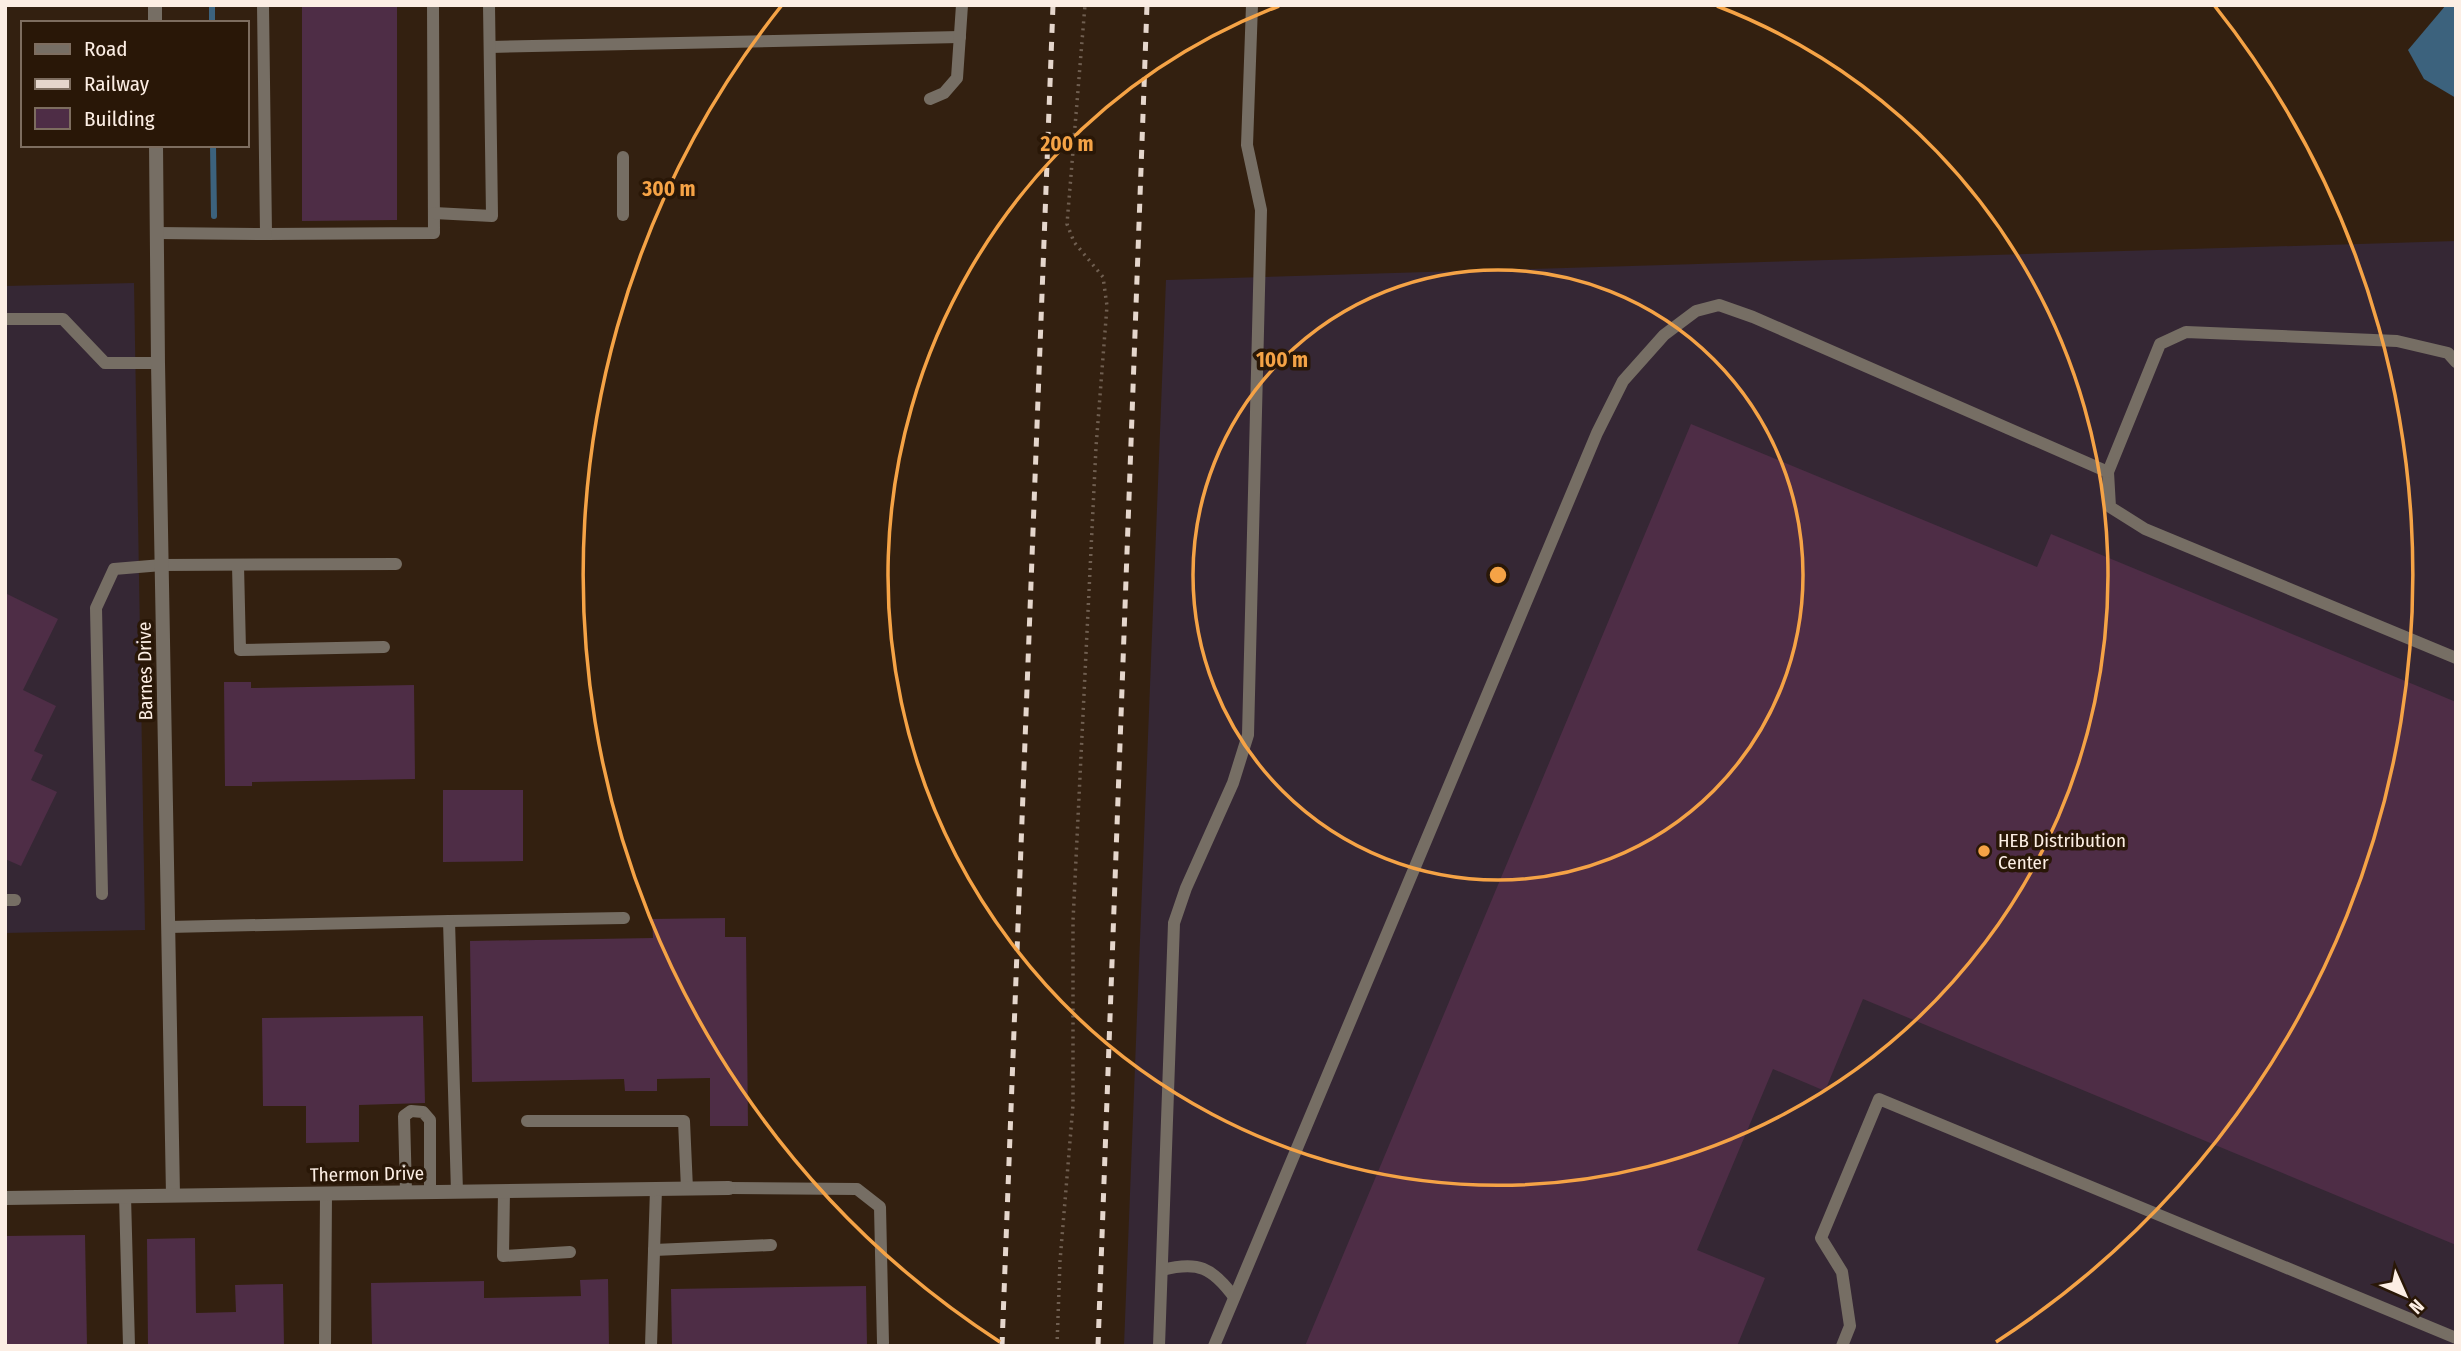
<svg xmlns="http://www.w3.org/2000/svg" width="2461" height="1351" viewBox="0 0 2461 1351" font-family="'Fira Sans Condensed',sans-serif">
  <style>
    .industrial { fill: #352734 }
    .water { fill: #3c627d }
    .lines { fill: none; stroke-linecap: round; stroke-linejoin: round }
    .stream { stroke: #3c627d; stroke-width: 6 }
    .building { fill: #4e2d46 }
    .path { stroke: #705f51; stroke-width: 3.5; stroke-dasharray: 2 5; stroke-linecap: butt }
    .service { stroke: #766e64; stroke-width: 12 }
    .minor { stroke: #766e64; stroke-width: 14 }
    .rail { stroke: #e5d6cc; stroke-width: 5; stroke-dasharray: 9 9; stroke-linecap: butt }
    .ring { fill: none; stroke: #f5a346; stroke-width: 3.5 }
    .poi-dot { fill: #f5a346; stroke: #291707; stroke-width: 2.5 }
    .labels { text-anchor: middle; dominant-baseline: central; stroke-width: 7; stroke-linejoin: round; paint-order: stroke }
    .street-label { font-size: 19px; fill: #fceee4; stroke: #291707 }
    .poi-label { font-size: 19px; fill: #fceee4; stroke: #291707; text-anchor: start }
    .centre { fill: #f5a346; stroke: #291707; stroke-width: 3.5 }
    .ring-label { font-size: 21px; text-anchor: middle; font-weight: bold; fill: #f5a346; stroke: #291707; stroke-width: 7; stroke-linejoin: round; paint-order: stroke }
  </style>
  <rect width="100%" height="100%" fill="#332010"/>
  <g class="industrial">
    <polygon points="2456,241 2456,1346 1124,1346 1166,280"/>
    <polygon points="134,283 145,930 5,933 5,286"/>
  </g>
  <polygon class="water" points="2446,5 2456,5 2456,98 2424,79 2408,50"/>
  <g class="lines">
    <g class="stream">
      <polyline points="212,5 212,23"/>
      <polyline points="213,145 214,216"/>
    </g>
  </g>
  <g class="building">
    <polygon points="302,5 397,5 397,220 302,221"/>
    <polygon points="1691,424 2037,567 2051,534 2456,702 2456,1245 1863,999 1825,1091 1773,1069 1697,1250 1765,1278 1737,1346 1305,1346"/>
    <polygon points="5,593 58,619 23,690 56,706 34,751 43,755 31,780 57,792 21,866 5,859"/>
    <polygon points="224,682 251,682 251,688 414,685 415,779 252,782 252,786 225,786"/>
    <polygon points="443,790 523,790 523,861 443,862"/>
    <polygon points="725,918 725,937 746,937 748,1126 710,1126 710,1078 657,1079 657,1091 625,1091 624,1079 472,1082 470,941 653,938 652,919"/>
    <polygon points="423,1016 425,1103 359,1105 359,1142 306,1143 306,1106 263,1106 262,1018"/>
    <polygon points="85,1235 87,1346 5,1346 5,1236"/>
    <polygon points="195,1238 196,1313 236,1312 235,1285 283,1284 284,1346 148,1346 147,1239"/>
    <polygon points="608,1279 609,1346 372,1346 371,1283 484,1281 484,1298 581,1296 580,1280"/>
    <polygon points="866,1286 867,1346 672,1346 671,1289"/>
  </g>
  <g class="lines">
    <polyline class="path" points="1057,1346 1060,1261 1073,1105 1073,921 1096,447 1107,306 1103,277 1074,242 1067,224 1085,5"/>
    <g class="service">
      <polyline points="263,5 266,234 434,233 433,5"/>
      <polyline points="490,47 960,37"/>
      <polyline points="930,99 944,93 957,78 962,5"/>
      <polyline points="623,157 623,215"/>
      <polyline points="434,213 492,216 489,5"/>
      <polyline points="157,233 266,234"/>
      <polyline points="5,319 63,319 105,363 158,363"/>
      <polyline points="2456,362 2448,353 2397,341 2186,332 2160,344 2108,472 2110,507 2145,529 2456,658"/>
      <polyline points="238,565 240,650 384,647"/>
      <polyline points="102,894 96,608 114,569 162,565 396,564"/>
      <polyline points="5,900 15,900"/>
      <polyline points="449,921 624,918"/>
      <polyline points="168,927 449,921 457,1192"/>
      <polyline points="527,1121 684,1121 687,1189"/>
      <polyline points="729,1188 857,1189 880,1207 883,1343"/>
      <polyline points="504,1191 503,1256 570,1252"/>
      <polyline points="406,1192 404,1116 411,1111 423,1112 430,1120 430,1192"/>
      <polyline points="125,1196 129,1346"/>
      <polyline points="654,1250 771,1245"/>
      <path d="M 1162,1270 C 1198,1261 1212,1267 1234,1297"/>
      <polyline points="325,1346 326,1193"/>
      <polyline points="651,1346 656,1189"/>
      <polyline points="1159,1346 1174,923 1186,888 1233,783 1248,735 1261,210 1247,145 1252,5"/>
      <polyline points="1214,1346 1597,433 1623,381 1664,335 1696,311 1719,305 1753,317 2108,472"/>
      <polyline points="1842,1346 1850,1326 1842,1272 1821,1238 1879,1099 2456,1338"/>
    </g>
    <g class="minor">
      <polyline points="155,5 155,23"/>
      <polyline points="156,145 158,363 173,1195"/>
      <polyline points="5,1198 729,1188"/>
    </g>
    <g class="rail">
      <polyline points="1002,1346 1053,5"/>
      <polyline points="1098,1346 1147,5"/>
    </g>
  </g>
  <g class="ring">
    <circle cx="1498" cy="575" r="305"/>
    <path d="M1717 6A610 610 0 1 1 1279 6"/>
    <path d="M1000 1342A915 915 0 0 1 782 5M2214 5A915 915 0 0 1 1996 1342"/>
  </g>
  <circle class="poi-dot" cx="1984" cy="851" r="7"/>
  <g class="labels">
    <g class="street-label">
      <text transform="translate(145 671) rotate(-91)">Barnes Drive</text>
      <text transform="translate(367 1174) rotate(-1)">Thermon Drive</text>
    </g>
    <g class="poi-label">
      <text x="1998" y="840">HEB Distribution<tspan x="1998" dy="22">Center</tspan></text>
    </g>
  </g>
  <circle cx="1498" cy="575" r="10" class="centre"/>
  <g class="ring-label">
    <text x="1067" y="151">200 m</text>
    <text x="669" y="196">300 m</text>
    <text x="1282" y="367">100 m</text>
  </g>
  <rect width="2461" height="1351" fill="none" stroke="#fceee4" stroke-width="14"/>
  <rect x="21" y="21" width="228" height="126" fill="#291707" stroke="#7d6d5f" stroke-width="2"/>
  <rect x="35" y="44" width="35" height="10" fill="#766e64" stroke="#7d6d5f" stroke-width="2"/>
  <text x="84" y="56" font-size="21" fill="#fceee4">Road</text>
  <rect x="35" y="79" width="35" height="10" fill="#e5d6cc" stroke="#7d6d5f" stroke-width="2"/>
  <text x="84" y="91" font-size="21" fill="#fceee4">Railway</text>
  <rect x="35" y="108" width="35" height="21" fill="#4e2d46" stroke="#7d6d5f" stroke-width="2"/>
  <text x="84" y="126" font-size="21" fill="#fceee4">Building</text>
  <g transform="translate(2405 1295) rotate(135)" stroke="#291707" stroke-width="5" paint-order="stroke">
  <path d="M0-5L12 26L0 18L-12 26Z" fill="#fceee4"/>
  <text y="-10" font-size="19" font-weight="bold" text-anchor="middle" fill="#fceee4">N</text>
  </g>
</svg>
